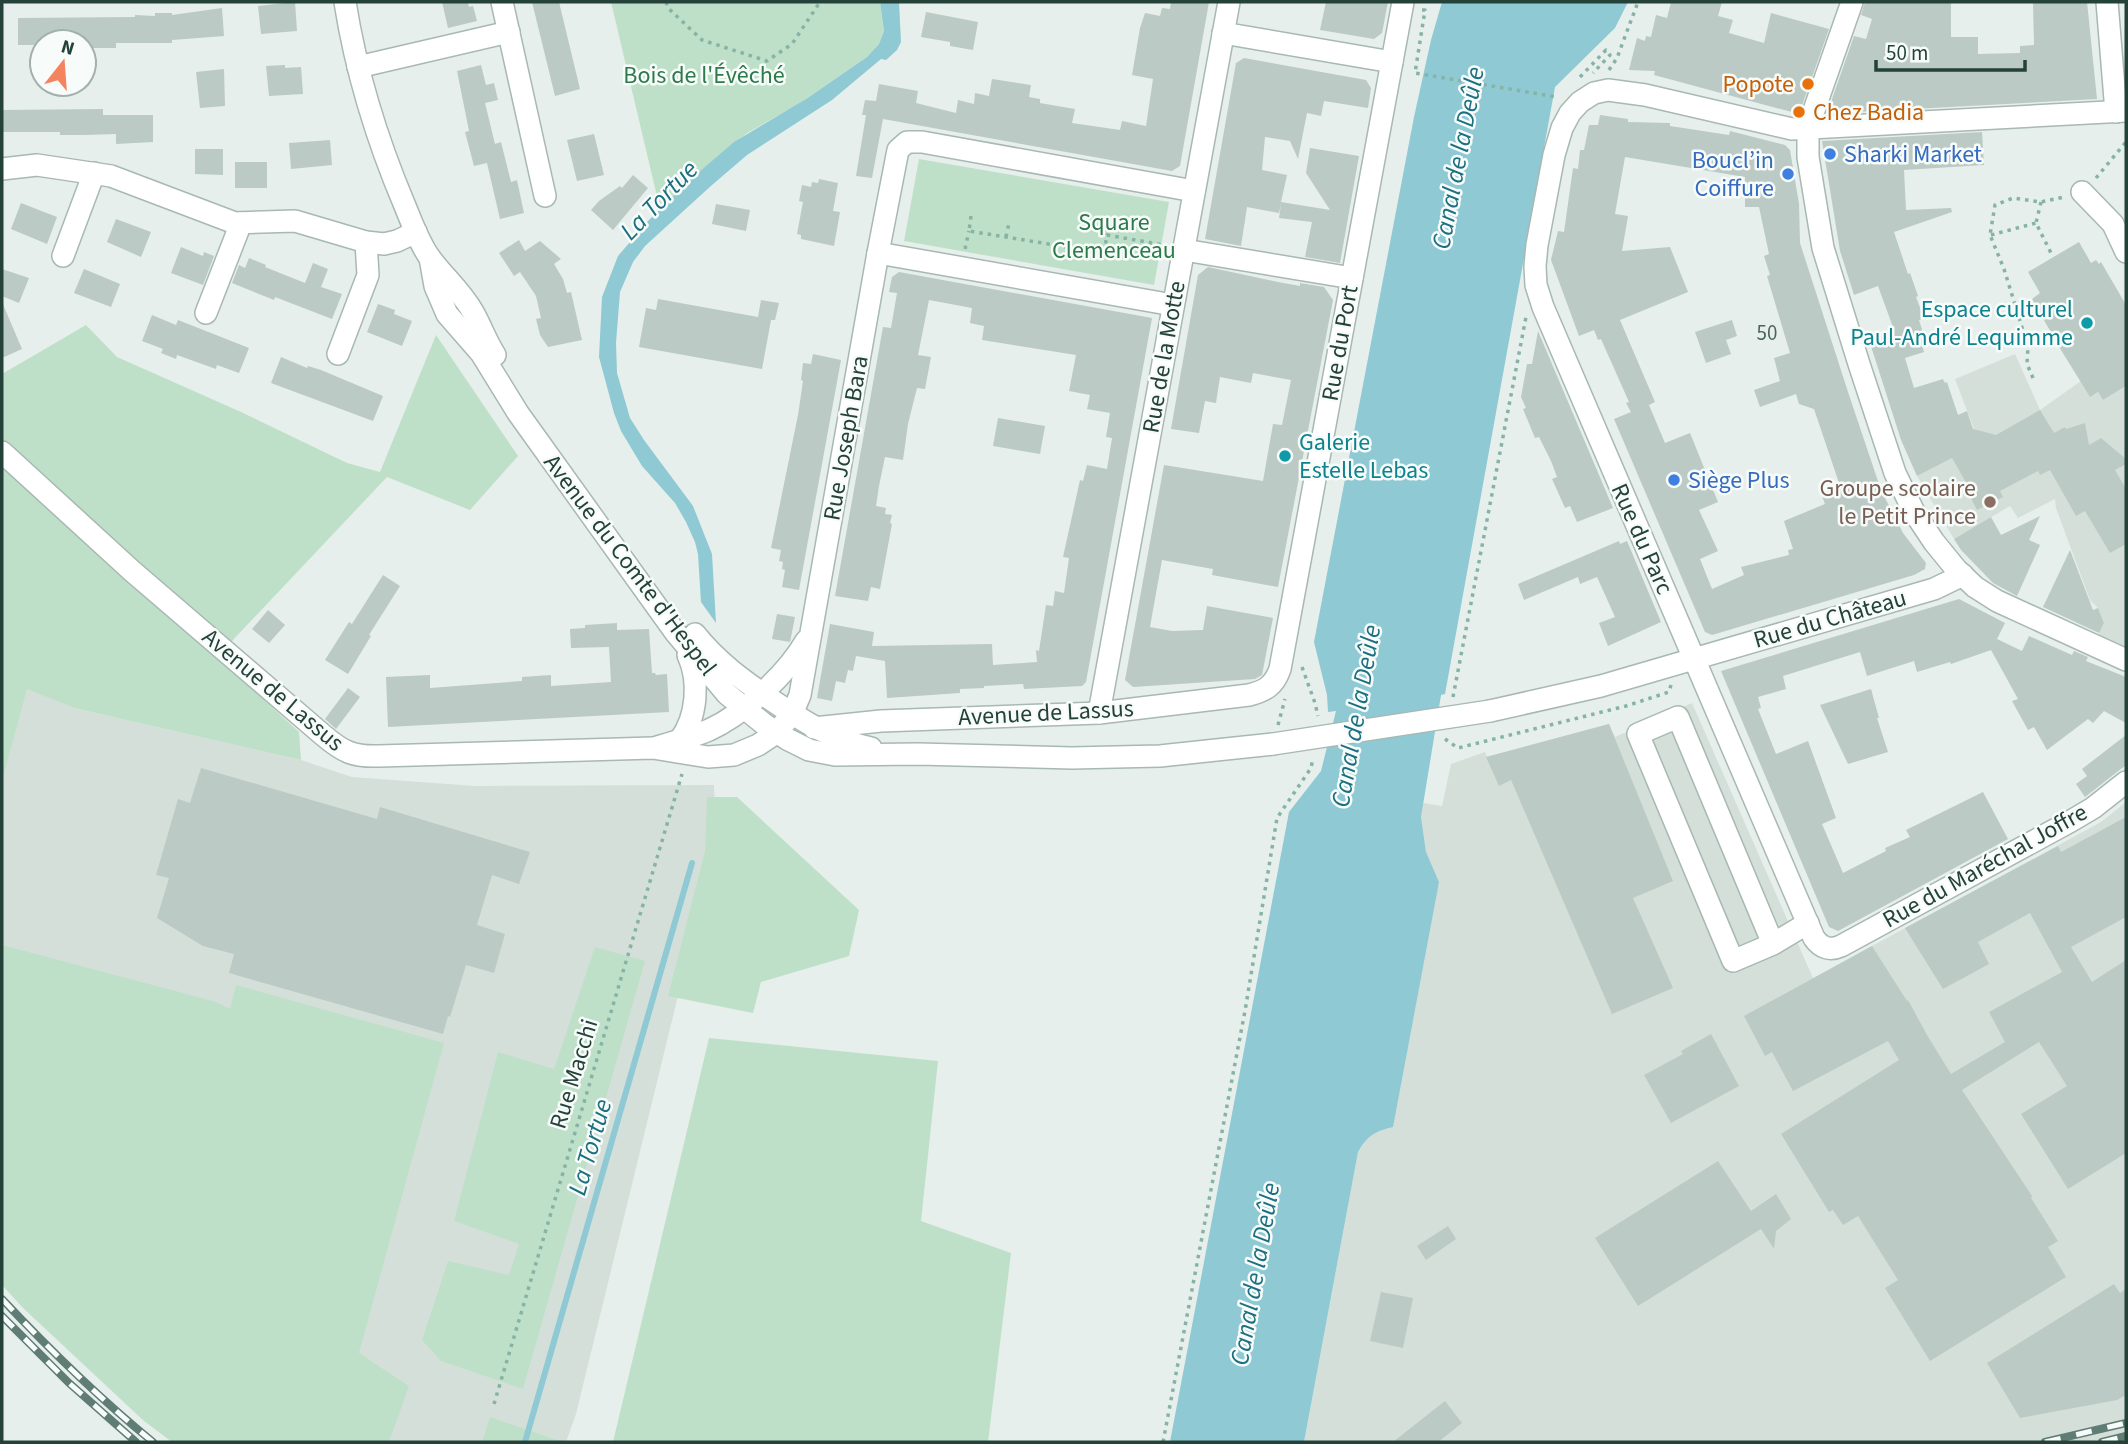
<svg xmlns="http://www.w3.org/2000/svg" width="2128" height="1444" viewBox="0 0 2128 1444" font-family="'Source Sans 3',sans-serif">
  <style>
    .built { fill: #d4dfda }
    .green { fill: #bfe0c8 }
    .water { fill: #8ec9d4 }
    .lines { fill: none; stroke-linecap: round; stroke-linejoin: round }
    .stream { stroke: #8ec9d4; stroke-width: 6 }
    .building { fill: #bbcac4; fill-rule: evenodd }
    .minor-casing { stroke: #a8b8b2; stroke-width: 24 }
    .path { stroke: #86b3a5; stroke-width: 3.5; stroke-dasharray: 3.5 5; stroke-linecap: butt }
    .minor { stroke: #fff; stroke-width: 21 }
    .rail-casing { stroke: #5f7d75; stroke-width: 8 }
    .rail { stroke: #f7fbf9; stroke-width: 5; stroke-dasharray: 16; stroke-linecap: butt }
    .minor-bridge-casing { stroke: #a8b8b2; stroke-width: 24; stroke-linecap: butt }
    .minor-bridge { stroke: #fff; stroke-width: 21 }
    .food-dot { fill: #e8710a; stroke: #f7fbf9; stroke-width: 2.5 }
    .shop-dot { fill: #3f7fe0; stroke: #f7fbf9; stroke-width: 2.5 }
    .culture-dot { fill: #0f9aa8; stroke: #f7fbf9; stroke-width: 2.5 }
    .education-dot { fill: #8d6e63; stroke: #f7fbf9; stroke-width: 2.5 }
    .labels { text-anchor: middle; dominant-baseline: central; stroke-width: 5; stroke-linejoin: round; paint-order: stroke }
    .number-label { font-size: 21px; fill: #4a645c }
    .park-label { font-size: 24px; fill: #2d7a4b; stroke: #f7fbf9 }
    .food-label { font-size: 24px; fill: #c56008; stroke: #f7fbf9; text-anchor: end }
    .shop-label { font-size: 24px; fill: #366cbe; stroke: #f7fbf9; text-anchor: start }
    .culture-label { font-size: 24px; fill: #0d838f; stroke: #f7fbf9; text-anchor: end }
    .street-label { font-size: 24px; fill: #24423a; stroke: #f7fbf9 }
    .education-label { font-size: 24px; fill: #785e54; stroke: #f7fbf9; text-anchor: end }
    .water-label { font-size: 26px; font-style: italic; fill: #1c6f80; stroke: #f7fbf9 }
  </style>
  <rect width="100%" height="100%" fill="#e6efeb"/>
  <g class="built">
    <polygon points="2015,354 2040,410 2081,381 2093,395 2098,392 2103,400 2126,386 2126,648 2098,635 2104,623 2098,608 2090,600 2056,508 2055,499 2018,518 2010,506 1954,539 1917,476 1976,444 1974,429 1955,379"/>
    <polygon points="2,678 74,708 301,760 352,777 475,786 714,785 716,840 576,1414 566,1442 229,1442 2,1243"/>
    <polygon points="1692,703 1813,978 2101,822 2126,802 2126,1442 1304,1442 1358,1152 1366,1138 1377,1130 1439,882 1426,853 1421,817 1423,803 1442,806 1451,764 1485,752 1487,757 1609,724 1615,737"/>
  </g>
  <g class="green">
    <polygon points="611,2 880,2 884,31 879,44 867,57 797,105 747,133 691,179 660,209"/>
    <polygon points="919,159 1169,202 1154,285 904,241"/>
    <polygon points="86,325 117,357 241,412 347,463 380,472 436,335 518,456 470,510 387,477 232,641 226,665 299,732 301,760 74,708 27,689 2,781 2,374"/>
    <polygon points="707,797 737,797 859,910 849,956 761,982 753,1013 668,996 705,851"/>
    <polygon points="2,945 213,1001 230,1009 236,985 444,1043 359,1353 409,1386 389,1442 172,1442 144,1421 23,1308 2,1285"/>
    <polygon points="595,947 645,961 523,1389 441,1361 422,1340 448,1261 509,1275 519,1244 454,1221 498,1052 554,1069"/>
    <polygon points="709,1038 938,1061 921,1221 1011,1253 988,1442 613,1442"/>
    <polygon points="490,1417 562,1442 482,1442"/>
  </g>
  <g class="water">
    <polygon points="880,2 899,2 901,42 897,50 886,60 881,59 832,100 747,155 712,185 645,246 633,262 620,292 616,343 617,373 630,418 644,440 693,506 712,554 716,623 701,602 698,554 695,542 686,522 675,503 642,466 621,431 614,413 599,357 602,297 618,256 648,221 691,179 734,142 806,99 867,57 879,44 884,31"/>
    <path d="M 1442,2 L 1628,2 L 1615,28 L 1555,87 L 1445,694 L 1441,695 L 1421,817 L 1426,852 L 1439,882 L 1393,1127 C 1375,1131 1367,1136 1358,1152 L 1304,1442 L 1170,1442 L 1289,812 L 1321,771 L 1336,711 L 1328,712 L 1327,695 L 1314,642 L 1414,117 L 1431,40 Z"/>
  </g>
  <g class="lines">
    <polyline class="stream" points="525,1442 692,863"/>
  </g>
  <g class="building">
    <polygon points="295,2 297,31 261,34 258,6"/>
    <polygon points="442,2 468,2 469,7 473,6 477,21 448,28"/>
    <polygon points="532,2 559,2 580,89 555,96"/>
    <polygon points="1171,2 1209,2 1180,166 1172,171 883,119 872,178 856,176 866,115 862,115 865,100 876,101 879,84 918,91 916,103 956,113 958,100 974,104 975,93 989,96 992,79 1031,85 1029,97 1040,99 1040,103 1075,109 1072,123 1120,130 1122,121 1146,126 1153,79 1132,75 1140,28 1145,13 1160,16 1162,8 1170,9"/>
    <polygon points="1326,2 1388,2 1382,33 1374,39 1320,30"/>
    <polygon points="1671,2 1722,2 1718,16 1733,20 1729,33 1764,43 1771,13 1829,29 1799,114 1654,75 1655,71 1629,70 1637,38 1645,41 1646,36 1651,37 1656,15 1667,18"/>
    <polygon points="1865,2 1951,2 1951,37 1978,37 1978,54 2020,53 2020,46 2034,45 2033,2 2087,2 2097,99 1838,113 1831,102 1854,36 1866,39 1872,19 1861,15"/>
    <polygon points="222,8 224,36 172,40 172,43 116,43 116,48 84,48 84,42 42,42 42,45 18,45 18,18 135,17 135,15 155,16 155,13 172,13 172,15"/>
    <polygon points="926,12 978,22 973,50 950,46 950,42 921,37"/>
    <polygon points="1244,58 1366,80 1371,88 1368,108 1324,101 1321,116 1307,113 1298,159 1290,141 1265,137 1262,170 1287,175 1281,202 1330,210 1306,173 1310,148 1359,156 1340,263 1305,257 1312,222 1279,218 1281,204 1279,213 1247,207 1241,246 1205,239 1236,63"/>
    <polygon points="285,65 285,68 301,67 303,94 269,96 266,66"/>
    <polygon points="481,65 486,85 494,83 498,100 485,103 495,144 501,142 511,182 517,180 524,213 500,219 487,163 474,166 465,132 469,131 457,71"/>
    <polygon points="224,69 225,106 200,108 196,72"/>
    <polygon points="103,109 103,115 153,115 153,142 116,144 116,134 84,135 60,135 60,132 3,132 3,110"/>
    <path d="M 1600,115 L 1628,119 L 1628,122 L 1670,123 L 1670,126 L 1729,135 L 1730,131 L 1785,145 L 1790,150 L 1799,204 L 1800,243 L 1848,392 L 1881,490 L 1903,533 L 1926,563 L 1925,569 L 1914,575 L 1712,635 L 1705,632 L 1614,419 L 1631,412 L 1626,403 L 1629,402 L 1601,339 L 1598,340 L 1594,330 L 1579,336 L 1551,260 L 1558,231 L 1564,232 L 1573,168 L 1578,169 L 1580,150 L 1584,150 L 1589,125 L 1598,125 ZM 1625,157 L 1745,177 L 1745,207 L 1759,207 L 1769,254 L 1764,256 L 1770,275 L 1767,276 L 1790,353 L 1774,358 L 1780,381 L 1754,390 L 1760,407 L 1796,394 L 1799,404 L 1814,409 L 1839,483 L 1820,491 L 1825,504 L 1784,521 L 1793,549 L 1788,550 L 1789,555 L 1741,567 L 1744,575 L 1712,589 L 1700,559 L 1718,551 L 1699,510 L 1718,502 L 1690,433 L 1665,443 L 1649,405 L 1655,402 L 1620,320 L 1688,292 L 1670,247 L 1622,251 L 1628,216 L 1615,214 Z"/>
    <polygon points="1982,132 1984,165 1904,170 1906,210 1951,208 1952,212 1894,232 1908,274 1910,273 1918,296 1916,297 1924,318 1919,320 1926,342 1922,344 1924,352 1905,358 1914,388 1943,379 1945,383 1947,382 1958,415 1967,411 1973,429 1996,435 2040,410 2054,433 2065,427 2066,429 2085,423 2089,445 2101,438 2126,459 2126,464 2115,470 2126,489 2126,544 2110,553 2085,511 2076,516 2050,470 2040,475 2038,471 2000,491 2003,497 1977,510 1966,488 1968,486 1952,458 1917,476 1901,440 1869,340 1894,330 1878,286 1854,295 1840,251 1822,141"/>
    <polygon points="594,134 604,175 577,181 567,140"/>
    <polygon points="330,140 332,165 291,169 289,143"/>
    <polygon points="195,149 223,149 223,175 195,174"/>
    <rect x="235" y="162" width="32" height="26"/>
    <polygon points="633,175 648,188 613,230 591,210 599,201 620,186 622,188"/>
    <polygon points="819,179 838,183 833,211 840,212 834,246 801,239 801,235 797,234 803,202 799,201 802,185 811,187 812,182 818,183"/>
    <polygon points="21,203 57,217 47,244 11,229"/>
    <polygon points="716,204 750,210 746,231 712,224"/>
    <polygon points="116,219 151,232 141,257 107,242"/>
    <polygon points="519,240 525,251 540,241 561,259 554,264 563,279 567,293 571,292 582,340 548,347 540,335 536,319 541,318 536,296 520,272 514,276 499,253"/>
    <polygon points="2079,242 2091,263 2096,260 2099,264 2101,262 2126,305 2126,386 2103,400 2098,392 2090,397 2061,350 2032,299 2040,293 2028,272"/>
    <polygon points="181,247 203,256 204,252 214,256 203,285 171,273"/>
    <polygon points="249,258 266,265 265,267 305,283 313,263 328,269 321,287 342,294 332,319 275,297 274,300 232,283 239,265 245,268"/>
    <polygon points="1208,267 1278,282 1300,286 1300,283 1324,287 1333,300 1278,587 1212,575 1213,569 1162,560 1150,627 1172,631 1203,630 1207,606 1273,618 1262,675 1255,679 1133,687 1125,680 1164,465 1263,481 1273,424 1282,425 1291,380 1253,373 1251,383 1220,377 1216,403 1205,401 1199,433 1171,429 1198,275"/>
    <polygon points="2,269 29,278 19,303 2,296"/>
    <polygon points="84,269 120,284 111,307 74,293"/>
    <polygon points="899,272 1152,318 1086,682 1082,686 1024,689 1023,684 984,686 984,688 960,689 960,693 887,698 885,661 856,656 853,671 848,670 845,683 836,681 832,701 817,698 830,624 874,632 872,646 992,644 993,665 1037,662 1036,650 1039,651 1046,605 1053,606 1055,591 1064,593 1069,558 1063,557 1080,480 1083,481 1087,465 1107,469 1112,438 1106,437 1110,413 1087,409 1090,395 1069,391 1076,355 982,340 984,326 970,323 972,308 929,300 918,355 931,357 925,389 917,388 908,424 903,460 885,457 879,486 876,506 886,508 885,514 892,515 890,523 892,524 880,589 871,587 868,601 835,596 883,327 891,328 897,293 889,292 892,277"/>
    <polygon points="658,299 758,317 761,300 779,303 775,320 771,320 762,369 639,347 646,308 656,310"/>
    <polygon points="2,302 22,349 2,358"/>
    <polygon points="378,304 395,310 394,314 412,321 402,346 367,332"/>
    <polygon points="152,315 176,325 178,320 249,348 239,373 217,365 216,369 177,355 176,359 161,353 163,349 142,341"/>
    <polygon points="1732,320 1737,336 1726,340 1731,354 1706,363 1695,332"/>
    <polygon points="1538,331 1613,508 1577,522 1570,506 1565,508 1552,479 1557,477 1551,461 1539,437 1535,438 1523,409 1526,408 1521,397 1527,364 1532,364"/>
    <polygon points="813,354 841,360 799,590 782,587 785,570 782,569 783,562 779,561 781,550 771,548 798,415 803,381 801,380 803,363 811,364"/>
    <polygon points="281,357 307,368 308,366 321,370 383,396 373,421 271,383"/>
    <polygon points="998,418 1045,426 1040,454 993,446"/>
    <polygon points="2040,516 2029,540 2040,545 2017,596 1993,583 1961,550 1954,539 1991,517 2001,535"/>
    <polygon points="1619,541 1620,544 1627,541 1661,622 1608,646 1599,623 1615,617 1597,577 1580,584 1578,577 1524,600 1518,584"/>
    <polygon points="2070,550 2093,610 2098,608 2104,623 2099,633 2043,607"/>
    <polygon points="383,575 400,586 369,635 371,636 348,674 325,660 349,622 352,624"/>
    <polygon points="1959,599 2005,623 1997,639 2022,651 2029,636 2072,655 2074,651 2088,657 2086,661 2126,677 2126,723 2104,711 2093,723 2088,719 2047,750 2034,727 2028,730 2012,701 2018,699 1991,650 1951,664 1950,662 1917,672 1914,661 1867,676 1860,652 1783,676 1786,689 1758,697 1761,708 1758,709 1776,754 1808,741 1836,818 1822,824 1843,873 1886,851 1885,848 1910,837 1906,830 1983,792 2008,839 1838,931 1829,927 1721,671"/>
    <polygon points="268,610 285,625 269,643 252,629"/>
    <polygon points="777,614 795,617 790,642 772,639"/>
    <polygon points="617,623 617,630 649,629 652,673 655,673 656,675 667,674 669,712 388,727 386,677 430,675 430,688 522,681 522,677 551,675 551,686 611,682 609,647 571,648 570,629 585,628 585,625"/>
    <polygon points="348,688 360,697 336,729 325,719"/>
    <polygon points="1871,689 1879,718 1877,718 1888,752 1848,764 1820,705"/>
    <polygon points="1609,724 1673,881 1633,898 1673,988 1612,1014 1511,780 1499,786 1486,757"/>
    <polygon points="2126,735 2126,765 2085,797 2076,784 2087,776 2082,769"/>
    <polygon points="201,768 377,819 380,807 530,852 519,884 492,875 477,925 505,934 494,973 466,965 450,1017 448,1016 443,1034 229,973 234,954 203,946 157,918 169,878 156,875 178,799 190,803"/>
    <polygon points="2126,817 2126,917 2071,947 2092,982 2126,960 2126,1153 2068,1189 2021,1114 2067,1086 2039,1042 1962,1090 2032,1196 2031,1198 2058,1241 2048,1247 2066,1277 1930,1361 1885,1288 1898,1280 1858,1216 1843,1225 1833,1210 1829,1212 1781,1134 1899,1060 1888,1041 1793,1091 1772,1052 1765,1056 1744,1016 1872,946 1907,1001 1908,1000 1927,1035 1951,1074 2005,1042 1989,1012 2062,972 2030,913 1978,942 1989,964 1943,989 1905,928 2058,846 2061,852"/>
    <polygon points="1711,1034 1739,1086 1671,1123 1644,1075 1683,1054 1681,1051"/>
    <polygon points="1718,1161 1751,1211 1776,1194 1791,1219 1776,1231 1774,1249 1761,1229 1638,1306 1595,1238"/>
    <polygon points="1448,1226 1456,1239 1426,1260 1417,1246"/>
    <polygon points="2114,1284 2120,1293 2126,1289 2126,1395 2117,1400 2020,1418 1987,1363"/>
    <polygon points="1381,1292 1413,1298 1403,1348 1370,1341"/>
    <polygon points="1445,1401 1462,1423 1438,1442 1393,1442"/>
  </g>
  <g class="lines">
    <g class="minor-casing">
      <g id="minor">
        <path d="M 345,2 C 356,72 377,140 405,206 C 412,223 419,243 430,258 C 444,277 461,291 473,312 C 481,326 486,341 495,355"/>
        <polyline points="502,2 545,196"/>
        <polyline points="1852,2 1812,116 1808,138 1808,157 1823,248 1859,364 1895,473 1914,512 1934,542 1956,569 1975,587 1997,601 2126,660"/>
        <polyline points="2107,2 2116,112"/>
        <polyline points="1223,33 1392,62"/>
        <polyline points="358,67 509,32"/>
        <path d="M 2126,111 L 1792,129 L 1645,95 L 1608,90 L 1594,93 L 1580,102 L 1570,113 L 1562,128 L 1554,155 L 1537,245 L 1535,266 L 1536,285 L 1543,307 L 1814,938 C 1821,948 1830,951 1841,946 L 2071,821 L 2093,808 L 2126,782"/>
        <polyline points="2,169 37,165 111,176 235,223 295,221 366,242 384,244 397,241 416,232"/>
        <polyline points="2082,192 2113,224 2126,252"/>
        <polyline points="1184,250 1352,278"/>
        <polyline points="878,253 1173,305"/>
        <polyline points="63,256 94,173"/>
        <polyline points="430,258 435,286 447,314 481,353 518,413 675,632 727,694 764,724 787,739 809,750 835,755 918,754 1072,758 1160,756 1273,744"/>
        <polyline points="206,313 241,223"/>
        <polyline points="338,354 368,275 366,242"/>
        <path d="M 2,452 L 132,571 L 323,735 C 343,752 353,757 379,756 L 653,748 L 708,757 L 734,755 L 758,745 L 776,733 L 792,714 L 800,695 L 878,253 L 898,150 L 907,142 L 922,142 L 1194,191"/>
        <path d="M 695,634 C 717,662 744,681 773,701 C 804,722 833,740 871,748"/>
        <polyline points="1490,711 1601,686 1934,589 1963,575"/>
        <polyline points="1099,713 1229,2"/>
        <path d="M 814,728 L 881,721 L 1099,713 L 1249,695 C 1265,691 1274,686 1280,669 L 1403,2"/>
        <path d="M 680,740 C 697,717 700,681 688,655"/>
        <path d="M 657,747 C 674,742 692,737 709,730 C 744,714 787,674 806,641"/>
        <polyline points="1773,944 1678,717 1638,734 1733,961 1773,944 1808,923"/>
      </g>
    </g>
    <g class="path">
      <polyline points="666,2 668,8 702,40 767,61 792,44 820,2"/>
      <polyline points="1422,10 1425,10 1415,73 1557,97"/>
      <polyline points="1609,70 1617,58 1638,2"/>
      <polyline points="1580,77 1606,50 1610,55 1593,73"/>
      <polyline points="2096,178 2126,142"/>
      <polyline points="2041,202 2036,223 2053,257"/>
      <polyline points="971,216 969,231 1104,253 1107,235 1164,245"/>
      <polyline points="1991,235 2036,223"/>
      <polyline points="1006,237 1009,223"/>
      <polyline points="965,249 969,231"/>
      <polyline points="2033,378 2027,364 2028,347 2004,269 1990,235 1995,205 2013,198 2041,202 2064,197"/>
      <polyline points="1302,667 1315,703 1318,716"/>
      <polyline points="1453,697 1526,317"/>
      <polyline points="1278,725 1285,699"/>
      <polyline points="1445,739 1458,748 1626,706 1669,692 1671,685"/>
      <polyline points="494,1404 682,774"/>
      <polyline points="1163,1442 1245,1011 1277,818 1311,768 1313,758"/>
    </g>
    <use href="#minor" class="minor"/>
    <g class="rail-casing">
      <g id="rail">
        <path d="M 2,1299 C 50,1350 99,1398 153,1442"/>
        <polyline points="2,1316 69,1383 136,1442"/>
        <polyline points="2045,1442 2126,1423"/>
        <polyline points="2102,1442 2126,1436"/>
      </g>
    </g>
    <use href="#rail" class="rail"/>
    <g class="minor-bridge-casing">
      <polyline id="minor-bridge" points="1273,744 1490,711"/>
    </g>
    <use href="#minor-bridge" class="minor-bridge"/>
  </g>
  <g class="food-dot">
    <circle cx="1808" cy="84" r="7"/>
    <circle cx="1799" cy="112" r="7"/>
  </g>
  <g class="shop-dot">
    <circle cx="1830" cy="154" r="7"/>
    <circle cx="1788" cy="174" r="7"/>
    <circle cx="1674" cy="480" r="7"/>
  </g>
  <g class="culture-dot">
    <circle cx="2087" cy="323" r="7"/>
    <circle cx="1285" cy="456" r="7"/>
  </g>
  <circle class="education-dot" cx="1990" cy="502" r="7"/>
  <g class="labels">
    <g class="number-label">
      <text x="1767" y="333">50</text>
    </g>
    <g class="park-label">
      <text x="704" y="75">Bois de l'Évêché</text>
      <text x="1114" y="222">Square<tspan x="1114" dy="28">Clemenceau</tspan></text>
    </g>
    <g class="food-label">
      <text x="1794" y="84">Popote</text>
      <text x="1813" y="112" text-anchor="start">Chez Badia</text>
    </g>
    <g class="shop-label">
      <text x="1844" y="154">Sharki Market</text>
      <text x="1774" y="160" text-anchor="end">Boucl’in<tspan x="1774" dy="28">Coiffure</tspan></text>
      <text x="1688" y="480">Siège Plus</text>
    </g>
    <g class="culture-label">
      <text x="2073" y="309">Espace culturel<tspan x="2073" dy="28">Paul-André Lequimme</tspan></text>
      <text x="1299" y="442" text-anchor="start">Galerie<tspan x="1299" dy="28">Estelle Lebas</tspan></text>
    </g>
    <g class="street-label">
      <text transform="translate(1340 343) rotate(-80)">Rue du Port</text>
      <text transform="translate(1164 357) rotate(-80)">Rue de la Motte</text>
      <text transform="translate(846 438) rotate(-80)">Rue Joseph Bara</text>
      <text transform="translate(1642 539) rotate(66)">Rue du Parc</text>
      <text transform="translate(630 565) rotate(53)">Avenue du Comte d'Hespel</text>
      <text transform="translate(1830 619) rotate(-16)">Rue du Château</text>
      <text transform="translate(273 690) rotate(40)">Avenue de Lassus</text>
      <text transform="translate(1046 713) rotate(-3)">Avenue de Lassus</text>
      <text transform="translate(1985 866) rotate(-29)">Rue du Maréchal Joffre</text>
      <text transform="translate(574 1074) rotate(-73)">Rue Macchi</text>
    </g>
    <g class="education-label">
      <text x="1976" y="488">Groupe scolaire<tspan x="1976" dy="28">le Petit Prince</tspan></text>
    </g>
    <g class="water-label">
      <text transform="translate(1458 158) rotate(-79)">Canal de la Deûle</text>
      <text transform="translate(659 200) rotate(-46)">La Tortue</text>
      <text transform="translate(1356 716) rotate(-80)">Canal de la Deûle</text>
      <text transform="translate(590 1147) rotate(-74)">La Tortue</text>
      <text transform="translate(1255 1274) rotate(-80)">Canal de la Deûle</text>
    </g>
  </g>
  <rect width="2128" height="1444" fill="none" stroke="#24423a" stroke-width="7"/>
  <g transform="translate(63 63) rotate(17)"><circle r="33" fill="#f7fbf9" stroke="#a3b1ad" stroke-width="2"/>
  <path d="M0-5L12 26L0 18L-12 26Z" fill="#f4845f"/>
  <text y="-10" font-size="19" font-weight="bold" text-anchor="middle" fill="#24423a">N</text>
  </g>
  <path d="M1876 60v10h149v-10" fill="none" stroke="#24423a" stroke-width="3.5"/>
  <text x="1886" y="60" font-size="21" fill="#24423a" stroke="#f7fbf9" stroke-width="5" paint-order="stroke">50 m</text>
</svg>
